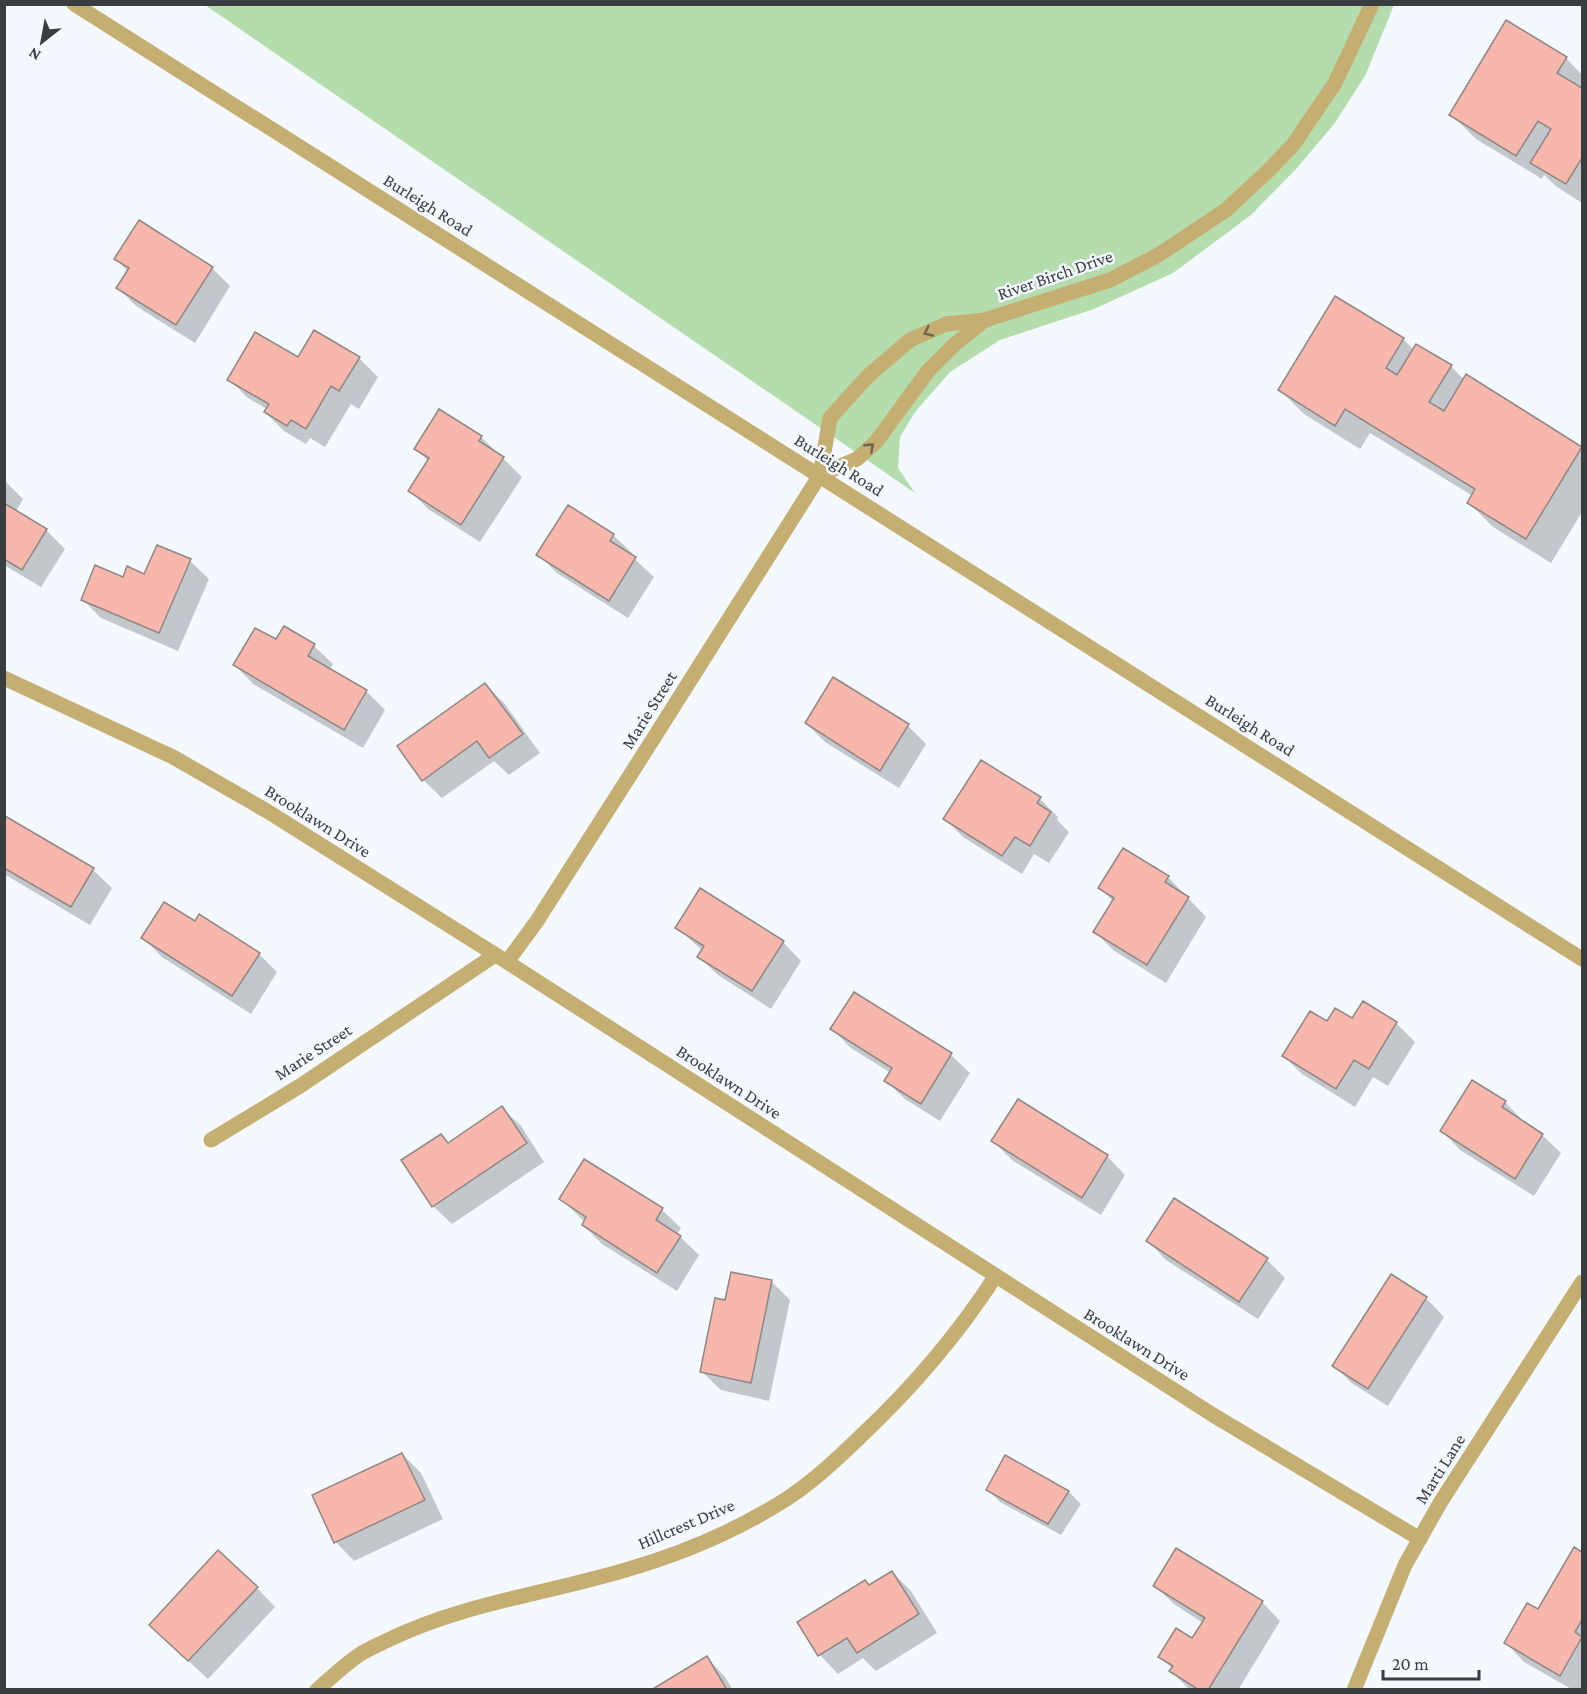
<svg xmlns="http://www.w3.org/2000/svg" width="1587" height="1694" viewBox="0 0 1587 1694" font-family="'Crimson Pro',serif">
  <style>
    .green { fill: #b5dcac }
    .shadow { fill: #0003 }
    .building { fill: #f7b7ad; stroke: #908785; stroke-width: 1.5 }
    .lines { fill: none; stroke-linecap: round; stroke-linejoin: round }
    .minor { stroke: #c5ae71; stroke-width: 15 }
    .tertiary { stroke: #c5ae71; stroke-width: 15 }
    .oneway { stroke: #6b6551 }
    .labels { text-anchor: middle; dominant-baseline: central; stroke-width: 5; stroke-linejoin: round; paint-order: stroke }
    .street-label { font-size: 18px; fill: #3a3d40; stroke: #f3f9fe }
  </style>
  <rect width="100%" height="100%" fill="#f3f9fe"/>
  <polygon class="green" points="205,5 1394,5 1365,76 1334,124 1297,168 1251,215 1173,273 1094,309 1000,340 950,372 915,412 900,437 898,468 915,493"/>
  <g class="shadow">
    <polygon points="1507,22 1566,58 1582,75 1582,203 1557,187 1544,175 1542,179 1476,139 1451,114"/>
    <polygon points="116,259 212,268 230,286 195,343 136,306 118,288 128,272"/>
    <polygon points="1403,339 1414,350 1451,366 1464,380 1466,376 1582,449 1582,512 1551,563 1493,527 1469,503 1473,496 1370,433 1360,449 1304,414 1280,390"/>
    <polygon points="359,358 378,377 359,409 351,404 325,447 310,438 306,444 284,431 265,412 267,409 248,398 229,379 298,360"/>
    <polygon points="481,437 522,477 480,542 428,509 410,491 428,461 416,449"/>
    <polygon points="4,480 23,499 16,511 46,530 65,549 41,587 4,565"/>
    <polygon points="613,535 632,553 630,555 654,577 628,618 557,573 538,554"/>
    <polygon points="190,561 209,579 178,651 101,618 82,599 123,579 145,576"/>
    <polygon points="276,642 314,646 333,664 329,670 366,691 385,710 363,748 253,684 235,665"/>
    <polygon points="485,684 504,703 540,753 509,775 494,761 442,798 423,780"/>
    <polygon points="806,723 908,726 926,744 899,788 825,742"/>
    <polygon points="1040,799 1058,817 1057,820 1069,832 1049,863 1034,854 1022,874 963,837 945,819"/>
    <polygon points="5,818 93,870 112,888 90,925 4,874"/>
    <polygon points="1168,877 1206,917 1166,983 1113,950 1095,932 1113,901 1100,888"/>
    <polygon points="196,923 259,954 277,972 251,1014 162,957 143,938"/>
    <polygon points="677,928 783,942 801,961 771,1009 718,975 699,957 703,951"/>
    <polygon points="855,994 951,1055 970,1073 940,1121 905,1099 886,1081 891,1073 851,1048 832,1029"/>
    <polygon points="1363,1003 1397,1024 1415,1042 1388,1086 1373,1077 1355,1107 1302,1074 1284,1056 1327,1023 1353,1020"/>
    <polygon points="1505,1102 1523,1121 1522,1122 1542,1135 1561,1153 1534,1196 1460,1150 1442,1131"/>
    <polygon points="502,1108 521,1126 544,1162 452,1224 433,1206 441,1136 449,1144"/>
    <polygon points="993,1141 1107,1156 1125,1175 1101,1215 1012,1160"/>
    <polygon points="561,1199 662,1210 681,1228 677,1234 699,1255 677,1291 602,1244 583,1225 585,1222"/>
    <polygon points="1148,1241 1267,1260 1285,1278 1258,1319 1166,1260"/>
    <polygon points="771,1281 790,1300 769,1401 721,1390 702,1372 726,1302"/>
    <polygon points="1426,1298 1444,1317 1388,1406 1353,1384 1334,1366"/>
    <polygon points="402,1454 421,1473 443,1519 354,1561 336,1542"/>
    <polygon points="1005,1457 1069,1492 1081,1504 1061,1535 1000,1502 988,1490"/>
    <polygon points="1574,1549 1582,1554 1582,1687 1581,1690 1573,1690 1524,1662 1506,1643 1539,1611"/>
    <polygon points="892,1572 911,1591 937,1633 876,1671 863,1658 838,1674 820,1655 799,1623 870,1586"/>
    <polygon points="1155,1586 1262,1602 1280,1621 1238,1690 1190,1690 1171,1671 1173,1669 1160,1657 1193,1640 1203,1623 1174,1604"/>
    <polygon points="257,1588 275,1607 208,1679 169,1643"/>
    <polygon points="707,1658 725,1677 733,1690 654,1690"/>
  </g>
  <g class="building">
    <polygon points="1506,20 1567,57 1557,73 1582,88 1582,158 1566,184 1530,163 1551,129 1538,121 1516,156 1449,115"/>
    <polygon points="139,220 213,267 176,325 116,288 129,268 114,259"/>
    <polygon points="1335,296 1404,338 1386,368 1397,375 1416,344 1452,365 1429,402 1444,411 1466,374 1582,447 1526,539 1467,503 1475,489 1345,409 1335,426 1278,390"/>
    <polygon points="314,330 360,357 339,391 331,386 306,429 291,420 287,426 264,412 269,404 227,380 255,332 298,357"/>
    <polygon points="439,409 482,436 479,441 504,457 461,525 408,491 429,458 414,449"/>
    <polygon points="4,503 47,529 22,570 4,559"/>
    <polygon points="568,505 614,534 610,541 636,557 609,601 536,555"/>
    <polygon points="157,545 191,559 159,633 81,600 95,565 123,577 127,566 144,574"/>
    <polygon points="284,626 315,644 308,656 367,690 344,730 233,665 255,628 276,639"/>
    <polygon points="833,677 909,724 880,771 805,723"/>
    <polygon points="485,683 523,734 489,758 477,741 422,781 397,746"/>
    <polygon points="981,760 1041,797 1037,803 1051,812 1030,846 1015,837 1002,856 943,819"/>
    <polygon points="5,816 94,868 71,907 4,868"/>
    <polygon points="1123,848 1169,876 1165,882 1189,897 1147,965 1093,932 1114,898 1098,888"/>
    <polygon points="700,888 784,941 752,991 697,957 704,946 675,928"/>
    <polygon points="164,902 195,921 199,914 260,953 232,996 141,938"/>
    <polygon points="854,992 952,1053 921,1104 884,1081 892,1068 830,1029"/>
    <polygon points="1363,1001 1397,1022 1369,1069 1354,1060 1336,1089 1282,1056 1310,1011 1327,1021 1335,1008 1352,1018"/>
    <polygon points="1472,1080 1506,1101 1502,1107 1543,1134 1515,1179 1440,1131"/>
    <polygon points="1018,1099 1108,1155 1082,1198 991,1141"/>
    <polygon points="502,1106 527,1143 432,1207 401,1160 441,1134 448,1143"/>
    <polygon points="584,1159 663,1208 656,1220 681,1236 657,1273 582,1225 586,1217 559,1199"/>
    <polygon points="1174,1198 1268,1258 1239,1302 1146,1241"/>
    <polygon points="731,1272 772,1280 751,1383 700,1372 715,1298 725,1300"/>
    <polygon points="1391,1274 1427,1297 1368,1389 1332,1366"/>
    <polygon points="402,1453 425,1500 334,1543 312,1495"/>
    <polygon points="1005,1455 1069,1491 1048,1524 986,1490"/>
    <polygon points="1574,1547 1582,1552 1582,1620 1575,1632 1582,1637 1560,1676 1504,1643 1527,1603 1538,1609"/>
    <polygon points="1176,1548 1263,1601 1208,1690 1199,1690 1169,1671 1173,1666 1158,1657 1176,1628 1192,1638 1205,1618 1153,1586"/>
    <polygon points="218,1550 258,1587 188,1661 149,1625"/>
    <polygon points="892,1571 919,1614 857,1653 847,1638 818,1656 797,1622 865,1580 869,1585"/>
    <polygon points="707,1656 727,1690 651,1690"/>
  </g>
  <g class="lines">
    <g class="minor">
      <polyline points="820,475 857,459 876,442 928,371 954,345 985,320"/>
      <polyline points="4,678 173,757 267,811 507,962 1213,1415 1420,1539"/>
      <polyline points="507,962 537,921 643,755 820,475 830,418 868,376 910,340 946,324 985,320 1110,280 1160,254 1226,210 1268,171 1293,145 1335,83 1372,4"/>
      <polyline points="211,1140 300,1086 495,955"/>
      <path d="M 317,1690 C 331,1678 344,1665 359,1655 C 368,1649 378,1645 388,1640 C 462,1604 544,1594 622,1571 C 679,1555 738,1530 788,1498 C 815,1480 838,1458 861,1436 C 913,1387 956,1337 995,1277"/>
      <polyline points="1354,1690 1405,1565 1440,1503 1582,1282"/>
    </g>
    <polyline class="tertiary" points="74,4 1582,959"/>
  </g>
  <defs><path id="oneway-chevron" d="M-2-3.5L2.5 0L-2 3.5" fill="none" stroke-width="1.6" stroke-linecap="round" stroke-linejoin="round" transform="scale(1.5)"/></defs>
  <g class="oneway">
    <use href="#oneway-chevron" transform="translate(928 332) rotate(155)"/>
    <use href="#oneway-chevron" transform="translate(870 447) rotate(-43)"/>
  </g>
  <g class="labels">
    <g class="street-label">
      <text transform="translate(428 205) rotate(32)">Burleigh Road</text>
      <text transform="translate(1055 275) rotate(-19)">River Birch Drive</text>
      <text transform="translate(839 465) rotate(32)">Burleigh Road</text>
      <text transform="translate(649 710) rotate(-58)">Marie Street</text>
      <text transform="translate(1250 725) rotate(32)">Burleigh Road</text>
      <text transform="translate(318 821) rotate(32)">Brooklawn Drive</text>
      <text transform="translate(313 1052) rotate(-33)">Marie Street</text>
      <text transform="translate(729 1082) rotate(33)">Brooklawn Drive</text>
      <text transform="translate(1137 1344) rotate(32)">Brooklawn Drive</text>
      <text transform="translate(1440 1469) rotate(-58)">Marti Lane</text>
      <text transform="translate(686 1524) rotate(-23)">Hillcrest Drive</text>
    </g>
  </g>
  <rect width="1587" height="1694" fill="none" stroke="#3a3d40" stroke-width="12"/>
  <g transform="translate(42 42) rotate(211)" stroke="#f3f9fe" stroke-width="4.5" paint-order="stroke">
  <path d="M0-4.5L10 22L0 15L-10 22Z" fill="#3a3d40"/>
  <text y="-9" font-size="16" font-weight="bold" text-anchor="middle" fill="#3a3d40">N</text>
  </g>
  <path d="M1383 1670v9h96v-9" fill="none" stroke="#3a3d40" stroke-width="3"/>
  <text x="1392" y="1670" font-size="18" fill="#3a3d40" stroke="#f3f9fe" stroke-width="4.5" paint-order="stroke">20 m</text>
</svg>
